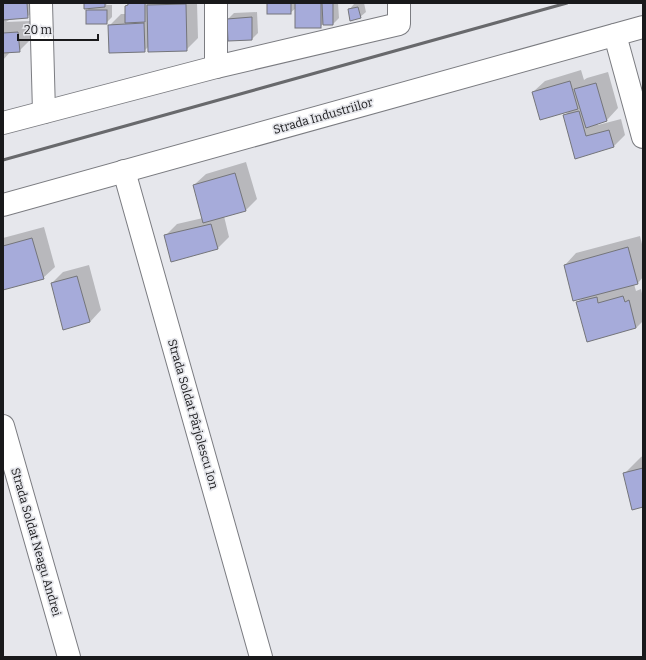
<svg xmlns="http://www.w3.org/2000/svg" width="646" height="660" viewBox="0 0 646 660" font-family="Bitter,serif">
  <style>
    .shadow { fill: #0003 }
    .building { fill: #a6abda; stroke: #74757a }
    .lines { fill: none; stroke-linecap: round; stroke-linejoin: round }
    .street-casing { stroke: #7b7c81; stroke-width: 24 }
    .secondary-casing { stroke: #7b7c81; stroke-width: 24 }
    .street { stroke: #fff; stroke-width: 22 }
    .secondary { stroke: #fff; stroke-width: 22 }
    .rail { stroke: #68696c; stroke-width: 3 }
    .labels { text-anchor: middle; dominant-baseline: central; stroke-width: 3.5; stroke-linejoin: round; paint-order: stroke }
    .street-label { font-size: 12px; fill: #19191b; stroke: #e6e7ec }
  </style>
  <rect width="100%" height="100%" fill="#e6e7ec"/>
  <g class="shadow">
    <polygon points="3,3 39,3 39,6 27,17 9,19 9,20 6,22 30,21 31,39 19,51 11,51 3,60"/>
    <polygon points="85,3 108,3 106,5 112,5 112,17 106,23 87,11 90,7"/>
    <polygon points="129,3 197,3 198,38 186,50 149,46 144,51 109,26 121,14 126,14 126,6"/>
    <polygon points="268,3 338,3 339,18 333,24 323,24 320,27 296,8 290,13"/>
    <polygon points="358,3 364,3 366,12 360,17 349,10 354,4"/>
    <polygon points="257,12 258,33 252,39 228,19 234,13"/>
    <polygon points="581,70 584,80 587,78 608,72 618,108 607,120 597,123 598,125 621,119 625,135 614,146 576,157 564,116 569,111 533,92 545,81"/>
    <polygon points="246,162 257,199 245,211 224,216 229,237 217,249 165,236 177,224 203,218 194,185 206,174"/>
    <polygon points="44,227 55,267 43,278 3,289 3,238"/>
    <polygon points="640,236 643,248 643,277 638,283 634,284 636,291 641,289 643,298 643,321 636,328 588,341 578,302 583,297 565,265 576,253"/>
    <polygon points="89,265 101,310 90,322 52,283 63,272"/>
    <polygon points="643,456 643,506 624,474 641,457"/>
  </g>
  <g class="building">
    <polygon points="3,3 27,3 28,18 3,20"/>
    <polygon points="84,3 105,3 105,7 84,9"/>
    <polygon points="128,3 145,3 145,22 125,23 125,6 128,5"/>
    <rect x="267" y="3" width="24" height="11"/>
    <rect x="295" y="3" width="26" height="25"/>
    <polygon points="322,3 333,3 333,25 323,25"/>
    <polygon points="186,4 187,51 148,52 147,5"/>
    <polygon points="358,7 361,18 350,21 348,9"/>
    <rect x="86" y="10" width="21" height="14"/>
    <polygon points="252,17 252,40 228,41 227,19"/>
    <polygon points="144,23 145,52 109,53 108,25"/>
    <polygon points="18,32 20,52 3,53 3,33"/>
    <polygon points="570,81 578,109 540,120 532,92"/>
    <polygon points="596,83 607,121 586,128 574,89"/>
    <polygon points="579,111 586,136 609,130 614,147 575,159 563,115"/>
    <polygon points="235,173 246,211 203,223 193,185"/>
    <polygon points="211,224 218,249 171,262 164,235"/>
    <polygon points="32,238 44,279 3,290 3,246"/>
    <polygon points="628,247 638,284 573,301 564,265"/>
    <polygon points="77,276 90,322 63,330 51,283"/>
    <polygon points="623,296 625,302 629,300 636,328 587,342 576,302 597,297 598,303"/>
    <polygon points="643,468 643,507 632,510 623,473"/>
  </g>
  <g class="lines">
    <g class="street-casing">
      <g id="street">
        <polyline points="41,3 44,112"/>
        <polyline points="615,35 643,137"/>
        <polyline points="216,67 216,3"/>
        <polyline points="3,123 216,67 399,24 399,3"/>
        <polyline points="124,171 261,657"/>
        <polyline points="3,426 69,657"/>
      </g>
    </g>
    <g class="secondary-casing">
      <polyline id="secondary" points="3,205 643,27"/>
    </g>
    <use href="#street" class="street"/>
    <use href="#secondary" class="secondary"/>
    <polyline class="rail" points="3,160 567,3"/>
  </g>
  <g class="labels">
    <g class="street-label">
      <text transform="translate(323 116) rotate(-16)">Strada Industriilor</text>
      <text transform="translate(193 414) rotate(74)">Strada Soldat Pârjolescu Ion</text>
      <text transform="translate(36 542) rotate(74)">Strada Soldat Neagu Andrei</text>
    </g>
  </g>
  <rect width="646" height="660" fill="none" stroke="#19191b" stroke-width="8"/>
  <path d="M18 34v6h80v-6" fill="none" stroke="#19191b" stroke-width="2"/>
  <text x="24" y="34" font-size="12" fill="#19191b" stroke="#e6e7ec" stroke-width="3" paint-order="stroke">20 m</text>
</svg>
